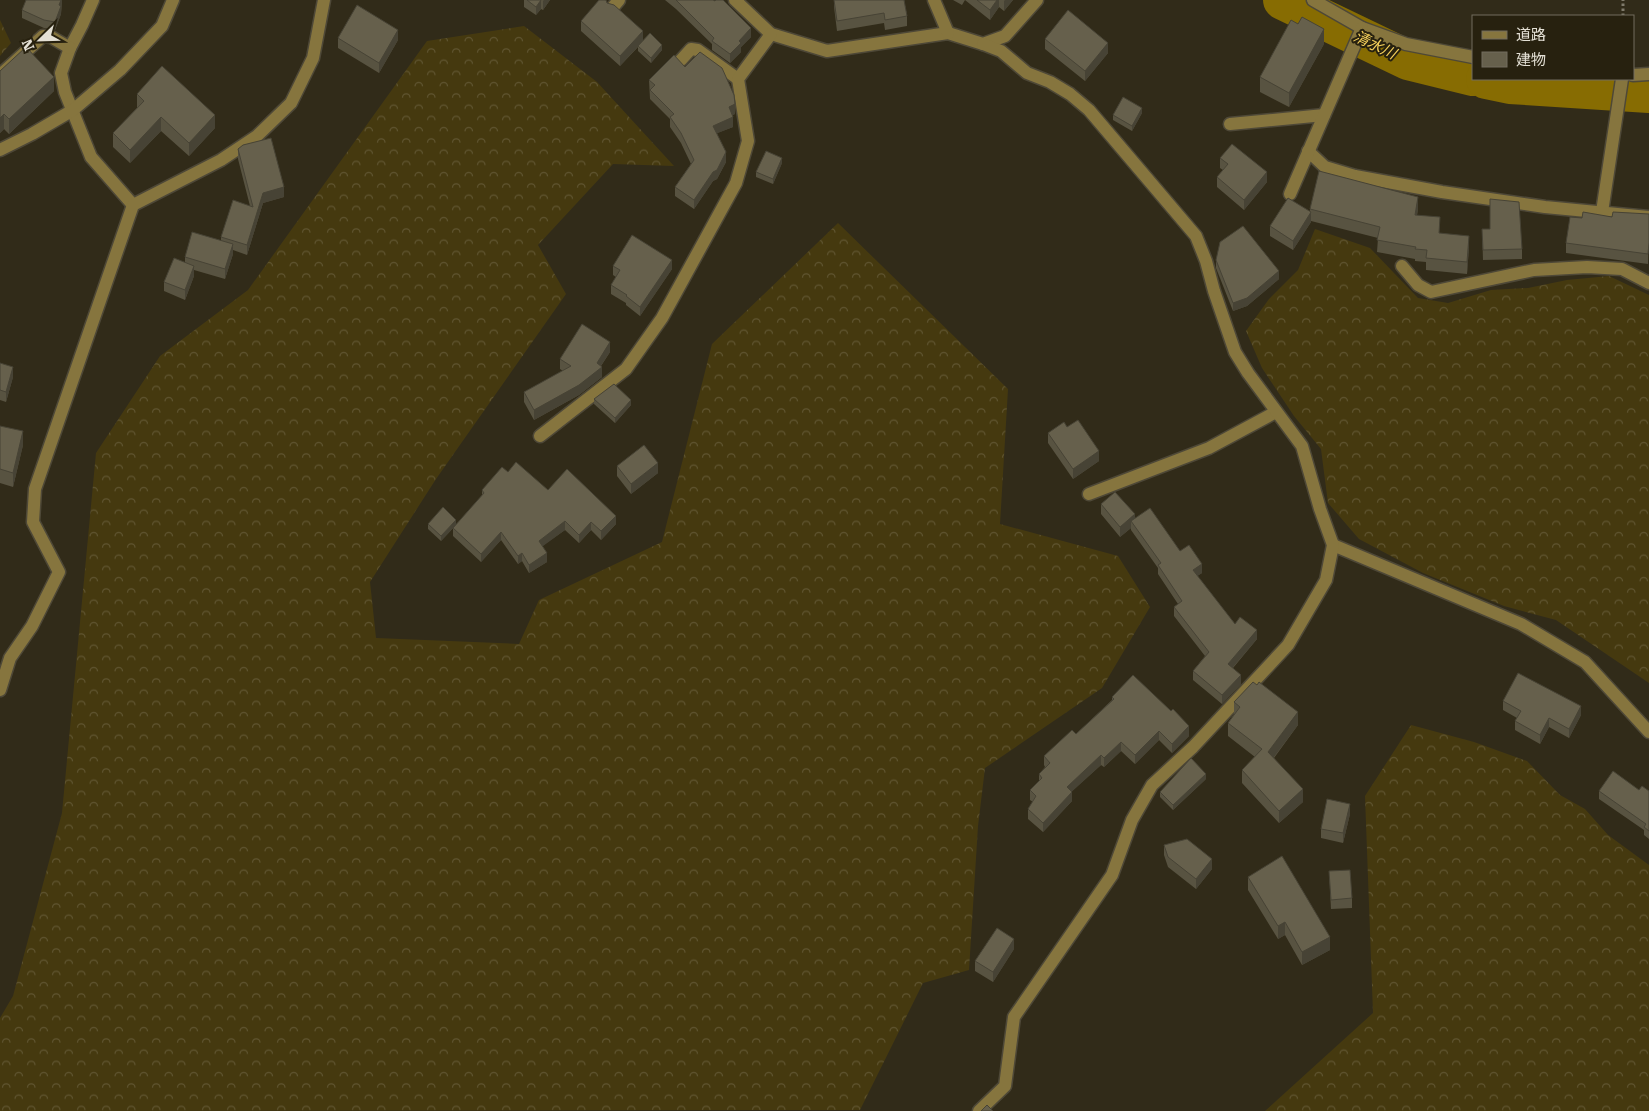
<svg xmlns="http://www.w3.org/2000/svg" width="1649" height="1111" viewBox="0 0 1649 1111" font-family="'Roboto Serif','Noto Sans JP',serif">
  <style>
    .forest { fill: url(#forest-crowns) }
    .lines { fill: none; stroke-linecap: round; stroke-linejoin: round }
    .river { stroke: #876c02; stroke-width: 40 }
    .minor-casing { stroke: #4e4837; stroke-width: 15 }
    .path { stroke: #7f7a6b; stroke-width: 3; stroke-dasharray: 2.5 2.5; stroke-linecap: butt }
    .minor { stroke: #86753e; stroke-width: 12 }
    .wall { fill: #585341 }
    .shaded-wall { fill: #474335 }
    .building { fill: #66604c; stroke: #474335 }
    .labels { text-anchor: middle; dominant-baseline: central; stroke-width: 4; stroke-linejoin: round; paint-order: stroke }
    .water-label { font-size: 15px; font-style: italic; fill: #f5d05b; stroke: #27210f }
  </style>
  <defs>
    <pattern id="forest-crowns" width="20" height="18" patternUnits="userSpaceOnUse" patternTransform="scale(1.25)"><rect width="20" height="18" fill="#45390f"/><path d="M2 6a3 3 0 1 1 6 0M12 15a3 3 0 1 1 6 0" fill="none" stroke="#605531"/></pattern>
  </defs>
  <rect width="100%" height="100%" fill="#312b19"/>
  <g class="forest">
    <polygon points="0,20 11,43 0,56"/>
    <polygon points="524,26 597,82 674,166 613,164 538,245 566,294 436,479 370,582 376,638 519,644 539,600 662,542 712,344 838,223 1008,389 1000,524 1118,556 1150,607 1102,688 985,768 978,826 969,970 923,983 860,1110 0,1111 0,1018 13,996 62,813 96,453 160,356 248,290 427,41"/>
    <polygon points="1315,229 1370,248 1418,298 1448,303 1491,290 1528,288 1567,280 1609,276 1649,295 1649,683 1556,620 1504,606 1423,573 1359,539 1328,503 1321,449 1294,416 1262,368 1246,331 1269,299 1298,270"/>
    <polygon points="1411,725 1474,742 1527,761 1560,795 1585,809 1608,835 1649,865 1649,1111 1265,1111 1373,1013 1365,796"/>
  </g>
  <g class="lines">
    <g class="river">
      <polyline points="1283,0 1408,60 1473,76"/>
      <polyline points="1486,79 1510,84 1649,93"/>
    </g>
    <g class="minor-casing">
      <g id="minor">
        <polyline points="93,0 82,25 70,48 61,73 65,92 91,157 133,205"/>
        <polyline points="735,0 771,34 827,51 948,33 983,44 1005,36 1037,0"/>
        <polyline points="934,0 948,33"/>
        <polyline points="1313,0 1362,28 1406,44 1473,57"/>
        <polyline points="613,7 619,0"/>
        <polyline points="681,60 691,49 698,50 738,79"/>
        <polyline points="0,75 43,36 51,37 70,48"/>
        <polyline points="1633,75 1649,74"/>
        <polyline points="1230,124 1324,115"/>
        <polyline points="0,150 32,134 73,110 120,70 162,26 173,0"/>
        <polyline points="1308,151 1325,167 1355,176 1442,192 1545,207 1649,217"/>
        <polyline points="1290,194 1362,28"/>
        <polyline points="1602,212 1622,79"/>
        <polyline points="1402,266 1418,285 1431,292 1534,270 1587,267 1622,269 1649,283"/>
        <polyline points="540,436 626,369 662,318 736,183 748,141 738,79 771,34"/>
        <polyline points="1089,494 1209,448 1276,412"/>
        <polyline points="1333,545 1521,624 1585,662 1649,732"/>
        <polyline points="0,690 10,658 32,626 59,572 33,522 35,489 133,205 221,160 257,136 291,103 313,58 324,0"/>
        <polyline points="979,1111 1005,1086 1014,1017 1112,875 1132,820 1152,785 1193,747 1288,645 1326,580 1333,545 1320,509 1302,446 1248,373 1235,352 1214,291 1206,261 1196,236 1089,110 1070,94 1050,82 1027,73 1001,51 983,44"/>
      </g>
    </g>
    <polyline class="path" points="1623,16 1623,0"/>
    <use href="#minor" class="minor"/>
  </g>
  <g class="wall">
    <polygon points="62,0 61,14 55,30 44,28 22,18 22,10"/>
    <polygon points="524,0 550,0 543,10 541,9 536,15 524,7"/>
    <polygon points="665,0 713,0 751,37 741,47 741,52 730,63 712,50 712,44 676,9"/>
    <polygon points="834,0 904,0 907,16 907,26 885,30 884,23 837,31 834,7"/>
    <polygon points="953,0 1013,0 1004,11 999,7 990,20 965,0 962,5"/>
    <polygon points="607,3 643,41 662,50 651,63 638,51 638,47 620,66 581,31 581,21"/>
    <polygon points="338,38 398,40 379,73 338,48"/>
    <polygon points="1045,39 1108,53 1085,81 1045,49"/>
    <polygon points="1324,44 1289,107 1260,92 1260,77"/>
    <polygon points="685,67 735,114 732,115 733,127 717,133 726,162 717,179 713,181 694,209 675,196 675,187 691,164 681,143 670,127 670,119 650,99 649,80"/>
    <polygon points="0,71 54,91 9,134 4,129 0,133"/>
    <polygon points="137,94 215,128 189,156 161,131 130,163 113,147 113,133 137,108"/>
    <polygon points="1142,113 1132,131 1113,120 1113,115"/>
    <polygon points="238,149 284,197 263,203 247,255 233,250 233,254 225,279 194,270 194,276 185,300 164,291 164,282 185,262 185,257 221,241 221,237 250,206 238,159"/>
    <polygon points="1220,158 1267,182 1244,210 1217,187 1217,177 1223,170 1220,168"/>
    <polygon points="782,163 773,184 756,177 756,172"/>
    <polygon points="1310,209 1418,209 1417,215 1440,233 1469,247 1467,274 1426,270 1426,262 1415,261 1415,259 1377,252 1378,238 1311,221 1311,222 1293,250 1270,236 1270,226 1310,211"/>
    <polygon points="1649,214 1648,264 1566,253 1566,243 1582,218"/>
    <polygon points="1482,229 1490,229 1522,249 1522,259 1483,260"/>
    <polygon points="1216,260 1279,279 1247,306 1233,311 1216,268"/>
    <polygon points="613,266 672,269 640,316 626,305 626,303 611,294 611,285 616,277 613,275"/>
    <polygon points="610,352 601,366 602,377 579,395 534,420 524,402 524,392 563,371 560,369 560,359"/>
    <polygon points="0,363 13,377 6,402 0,400"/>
    <polygon points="594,399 631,405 615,423 594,404"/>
    <polygon points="0,426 23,445 13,487 0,483"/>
    <polygon points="1067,427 1099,461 1073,479 1048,443 1048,433"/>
    <polygon points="617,466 658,473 631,494 617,476"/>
    <polygon points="508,472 548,490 616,524 601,540 591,530 579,543 565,530 542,546 547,562 529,573 522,561 518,564 501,540 481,562 453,536 453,528 482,496 482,490"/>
    <polygon points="1101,504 1135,519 1180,551 1202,573 1197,576 1235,624 1257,639 1233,668 1241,684 1222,704 1193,680 1193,671 1205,656 1174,616 1174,607 1178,604 1158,574 1158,568 1131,530 1131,528 1120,537 1101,514"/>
    <polygon points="428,524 456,525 441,541 428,529"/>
    <polygon points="1112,697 1189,736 1172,753 1159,740 1135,764 1121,751 1104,767 1101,765 1072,791 1072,801 1043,832 1028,819 1028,809 1033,802 1030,800 1030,790 1039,781 1039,774 1045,767 1044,765 1044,756 1076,734 1112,700"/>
    <polygon points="1503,701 1581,715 1569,738 1549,727 1540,744 1515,730 1515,721 1517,718 1503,710"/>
    <polygon points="1234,702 1298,725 1274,758 1303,802 1279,823 1242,783 1242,770 1255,757 1228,736 1228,723 1234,714"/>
    <polygon points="1206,779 1173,810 1160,797 1160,792"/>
    <polygon points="1639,790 1649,791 1649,839 1644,835 1644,830 1599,799 1599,791"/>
    <polygon points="1350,814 1343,843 1321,838 1321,829"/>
    <polygon points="1164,845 1212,869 1196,889 1168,867 1164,855"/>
    <polygon points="1329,871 1352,898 1352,908 1331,909"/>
    <polygon points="1248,877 1330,950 1302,965 1285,935 1278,939 1248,890"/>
    <polygon points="1014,949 993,982 975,971 975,961"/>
  </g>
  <g class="shaded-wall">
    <polygon points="60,0 62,0 61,14 55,30 55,22"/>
    <polygon points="541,0 541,9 536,15 536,7"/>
    <polygon points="544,0 550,0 543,10 543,1"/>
    <polygon points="997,0 999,0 999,7 990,20 990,10"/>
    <polygon points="1005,0 1013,0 1004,11 1004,1"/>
    <polygon points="751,28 751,37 741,47 741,52 730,63 730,54 739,41"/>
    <polygon points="1324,29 1324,44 1289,107 1289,93"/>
    <polygon points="398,30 398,40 379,73 379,63"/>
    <polygon points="643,31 643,41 620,66 620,56"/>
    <polygon points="1108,43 1108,53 1085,81 1085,71"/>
    <polygon points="662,45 662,50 651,63 651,58"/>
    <polygon points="54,77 54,91 9,134 9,119"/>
    <polygon points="735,104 735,114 729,117 729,107"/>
    <polygon points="1142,108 1142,113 1132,131 1132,126"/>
    <polygon points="4,114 4,129 0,133 0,118"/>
    <polygon points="215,115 215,128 189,156 189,143"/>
    <polygon points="161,117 161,131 130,163 130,150"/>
    <polygon points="733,117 733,127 713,135 713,126"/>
    <polygon points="726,152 726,162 717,179 713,181 694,209 694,200"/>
    <polygon points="782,158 782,163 773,184 773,179"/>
    <polygon points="1267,172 1267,182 1244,210 1244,200"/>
    <polygon points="284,187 284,197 263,203 247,255 247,245 263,193"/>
    <polygon points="1418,197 1418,209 1415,227 1415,215"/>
    <polygon points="1311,212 1311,222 1293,250 1293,241"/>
    <polygon points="1469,236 1469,247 1467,274 1467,262"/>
    <polygon points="233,244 233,254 225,279 225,269"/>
    <polygon points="672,260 672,269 640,316 640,307"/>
    <polygon points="194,266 194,276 185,300 185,290"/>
    <polygon points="1279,271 1279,279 1247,306 1233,311 1233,303"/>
    <polygon points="610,342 610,352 598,370 602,367 602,377 579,395 534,420 534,410 597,363"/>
    <polygon points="13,367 13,377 6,402 6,392"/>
    <polygon points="631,400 631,405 615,423 615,418"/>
    <polygon points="23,431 23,445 13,487 13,473"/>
    <polygon points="1099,451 1099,461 1073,479 1073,469"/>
    <polygon points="658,463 658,473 631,494 631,484"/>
    <polygon points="1135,514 1135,524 1131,521 1131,528 1120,537 1120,527"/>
    <polygon points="616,516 616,524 601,540 601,531"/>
    <polygon points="456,520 456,525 441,541 441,536"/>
    <polygon points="565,521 565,530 539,549 539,541"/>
    <polygon points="591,522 591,530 579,543 579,535"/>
    <polygon points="501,532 501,540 481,562 481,554"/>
    <polygon points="522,553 522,561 518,564 518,556"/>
    <polygon points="547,553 547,562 529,573 529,565"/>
    <polygon points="1202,564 1202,573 1193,579 1193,570"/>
    <polygon points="1257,630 1257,639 1228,673 1228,664"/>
    <polygon points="1241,675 1241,684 1222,704 1222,695"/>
    <polygon points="1581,706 1581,715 1569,738 1569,729"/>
    <polygon points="1298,712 1298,725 1268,765 1268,752"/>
    <polygon points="1549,718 1549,727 1540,744 1540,735"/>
    <polygon points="1189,726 1189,736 1172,753 1172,744"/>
    <polygon points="1159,731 1159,740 1135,764 1135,755"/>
    <polygon points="1121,742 1121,751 1104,767 1104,758"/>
    <polygon points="1101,755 1101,765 1067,796 1067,787"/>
    <polygon points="1206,774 1206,779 1173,810 1173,805"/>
    <polygon points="1303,789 1303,802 1279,823 1279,811"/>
    <polygon points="1072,792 1072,801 1043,832 1043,823"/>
    <polygon points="1350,804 1350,814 1343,843 1343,833"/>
    <polygon points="1212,859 1212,869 1196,889 1196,879"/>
    <polygon points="1285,922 1285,935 1278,939 1278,926"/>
    <polygon points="1330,937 1330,950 1302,965 1302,952"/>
    <polygon points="1014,939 1014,949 993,982 993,972"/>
  </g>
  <g class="building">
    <polygon points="26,0 61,0 59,5 61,6 55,22 44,20 22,10"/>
    <polygon points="527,0 541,0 536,7"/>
    <polygon points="599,0 606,0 607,3 614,5 643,31 620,56 581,21"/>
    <polygon points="676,0 713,0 715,1 716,0 723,0 751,28 739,41 741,43 730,54 712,41 714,38"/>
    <polygon points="834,0 904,0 907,16 885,20 884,13 837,21"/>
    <polygon points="977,0 997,0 990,10"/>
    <polygon points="357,5 398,30 379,63 338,38"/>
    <polygon points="1068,10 1108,43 1085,71 1045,39"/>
    <polygon points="1302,17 1324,29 1289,93 1260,77 1291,20 1298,24"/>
    <polygon points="650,33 662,45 651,58 638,46"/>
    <polygon points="26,47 54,77 9,119 4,114 0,118 0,71"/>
    <polygon points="700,52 722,68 734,95 735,104 729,107 733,117 713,126 726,152 717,170 713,172 694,200 675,187 694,160 681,133 670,117 674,114 650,90 655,85 649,80 674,55 685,67"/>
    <polygon points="162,66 215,115 189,143 161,117 130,150 113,133 144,101 137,94"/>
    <polygon points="1123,97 1142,108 1132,126 1113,115"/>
    <polygon points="271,138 284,187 263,193 247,245 221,237 233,200 253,207 238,149 243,145"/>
    <polygon points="1232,144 1267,172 1244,200 1217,177 1228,164 1220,158"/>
    <polygon points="766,151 782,158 773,179 756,172"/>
    <polygon points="1319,171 1418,197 1415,215 1440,217 1439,233 1469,236 1467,262 1426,258 1427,250 1415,249 1416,247 1377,240 1380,227 1310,209"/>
    <polygon points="1288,198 1311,212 1293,241 1270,226"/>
    <polygon points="1490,199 1519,202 1522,249 1483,250 1482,229 1490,229"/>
    <polygon points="1583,212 1612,217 1613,212 1649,214 1649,243 1648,254 1566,243 1570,217 1582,218"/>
    <polygon points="1243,226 1279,271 1247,298 1233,303 1216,260 1220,242"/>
    <polygon points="192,232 233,244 225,269 185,257"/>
    <polygon points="632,235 672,260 640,307 626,296 627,295 611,285 620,270 613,266"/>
    <polygon points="174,258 194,266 185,290 164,282"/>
    <polygon points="582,324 610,342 597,363 602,367 579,385 534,410 524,392 571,366 560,359"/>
    <polygon points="0,363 13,367 6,392 0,390"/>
    <polygon points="614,384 631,400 615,418 594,399"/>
    <polygon points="1078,420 1099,451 1073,469 1048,433 1064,422 1067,427"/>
    <polygon points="0,426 23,431 13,473 0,469"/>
    <polygon points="644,445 658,463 631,484 617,466"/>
    <polygon points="516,462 548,490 567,469 616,516 601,531 591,522 579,535 565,521 539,541 547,553 529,565 522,553 518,556 501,532 481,554 453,528 484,493 482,490 502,467 508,472"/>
    <polygon points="1115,492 1135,514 1120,527 1101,504"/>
    <polygon points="443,507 456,520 441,536 428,524"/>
    <polygon points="1150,508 1180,551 1189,545 1202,564 1193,570 1235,624 1240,617 1257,630 1228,664 1241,675 1222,695 1193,671 1209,652 1174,607 1182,601 1158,565 1161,563 1131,521"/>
    <polygon points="1518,673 1581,706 1569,729 1549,718 1540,735 1515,721 1521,711 1503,701"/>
    <polygon points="1133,675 1171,711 1173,709 1189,726 1172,744 1159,731 1135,755 1121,742 1104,758 1101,755 1067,787 1072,792 1043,823 1028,809 1036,796 1030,790 1042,778 1039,774 1050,763 1044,756 1072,730 1076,734 1114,699 1112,697"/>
    <polygon points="1253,682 1257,685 1259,682 1298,712 1268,752 1303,789 1279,811 1242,770 1262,749 1228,723 1240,707 1234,702"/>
    <polygon points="1191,758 1206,774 1173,805 1160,792"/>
    <polygon points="1613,771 1639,790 1642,786 1649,791 1649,831 1644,827 1646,824 1599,791"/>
    <polygon points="1327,799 1350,804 1343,833 1321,829"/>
    <polygon points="1187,839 1212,859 1196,879 1168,857 1164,845"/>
    <polygon points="1282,856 1330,937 1302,952 1285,922 1278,926 1248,877"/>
    <polygon points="1350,870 1352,898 1331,900 1329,871"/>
    <polygon points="997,928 1014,939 993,972 975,961"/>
    <polygon points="987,1105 993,1111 981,1111"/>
  </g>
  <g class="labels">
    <g class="water-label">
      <text transform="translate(1375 45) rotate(26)">清水川</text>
    </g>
  </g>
  <rect x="1472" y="15" width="162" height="65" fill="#27210f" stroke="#736d5e"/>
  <rect x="1482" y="31" width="25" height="8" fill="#86753e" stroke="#736d5e"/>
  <text x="1516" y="40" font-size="15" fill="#e4e0d5">道路</text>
  <rect x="1482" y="52" width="25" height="15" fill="#66604c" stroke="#736d5e"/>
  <text x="1516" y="65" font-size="15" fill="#e4e0d5">建物</text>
  <g transform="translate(40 40) rotate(247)" stroke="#27210f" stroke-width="4" paint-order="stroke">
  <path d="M0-4L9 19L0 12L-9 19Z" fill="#e4e0d5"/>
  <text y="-8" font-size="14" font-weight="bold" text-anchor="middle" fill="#e4e0d5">N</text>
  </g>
</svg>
